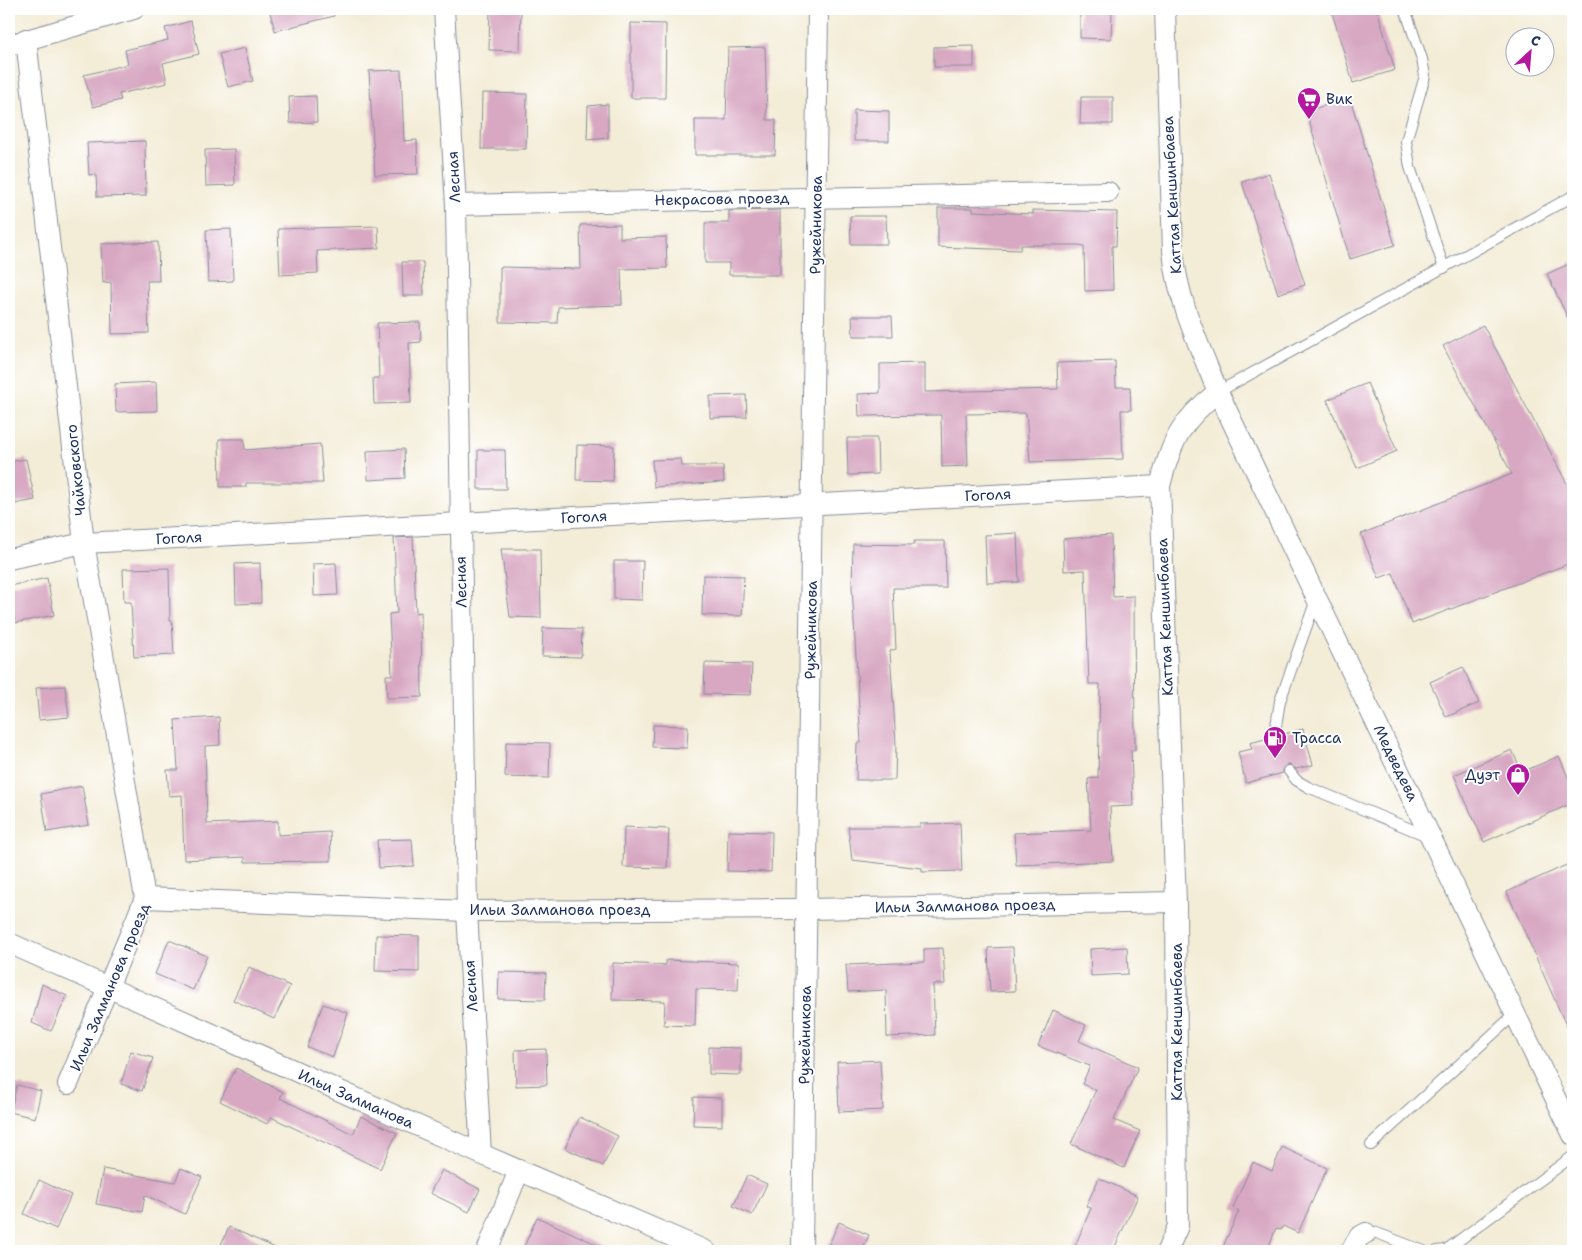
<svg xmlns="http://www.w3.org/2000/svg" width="1582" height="1260" viewBox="0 0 1582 1260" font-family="'Shantell Sans',sans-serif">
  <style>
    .building { fill: #d8a8c3 }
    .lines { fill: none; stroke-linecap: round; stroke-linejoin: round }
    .service-casing { stroke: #878e9a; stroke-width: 12 }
    .minor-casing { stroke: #878e9a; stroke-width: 22 }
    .service { stroke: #fff; stroke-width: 10 }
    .minor { stroke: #fff; stroke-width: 20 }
    .labels { text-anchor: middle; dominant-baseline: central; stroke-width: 4; stroke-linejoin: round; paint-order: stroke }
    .poi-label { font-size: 15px; fill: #1b2f5e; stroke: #fff; text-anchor: start }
    .street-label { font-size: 15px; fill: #1b2f5e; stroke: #fff }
  </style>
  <rect width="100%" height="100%" fill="#fff"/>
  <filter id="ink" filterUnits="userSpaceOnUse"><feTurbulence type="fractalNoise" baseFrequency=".02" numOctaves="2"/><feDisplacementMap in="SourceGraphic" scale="10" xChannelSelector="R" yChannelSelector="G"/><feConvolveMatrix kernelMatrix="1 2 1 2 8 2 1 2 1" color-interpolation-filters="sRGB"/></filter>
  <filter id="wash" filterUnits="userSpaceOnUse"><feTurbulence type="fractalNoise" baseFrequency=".0096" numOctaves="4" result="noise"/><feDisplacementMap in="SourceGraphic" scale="20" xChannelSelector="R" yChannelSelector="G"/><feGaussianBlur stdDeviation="1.12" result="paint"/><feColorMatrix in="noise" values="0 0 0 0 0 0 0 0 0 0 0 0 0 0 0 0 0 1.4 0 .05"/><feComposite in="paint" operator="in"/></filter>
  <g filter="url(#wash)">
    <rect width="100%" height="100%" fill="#f3ecd6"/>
    <g id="blocks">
      <g class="building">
        <polygon points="269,9 333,9 334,16 275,31"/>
        <polygon points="490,9 521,9 520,51 489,50"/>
        <polygon points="1080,9 1112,9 1111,39 1080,38"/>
        <polygon points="1331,9 1377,9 1395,70 1353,83"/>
        <polygon points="191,21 199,54 163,63 167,83 119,94 121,100 93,107 84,75 128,64 125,50 168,40 165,28"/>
        <polygon points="631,23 666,24 665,98 631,98"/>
        <polygon points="974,46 974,67 934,67 934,47"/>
        <polygon points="765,47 767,120 776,120 775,155 695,155 695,120 726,120 728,48"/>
        <polygon points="245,48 253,81 228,87 219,54"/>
        <polygon points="401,70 404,141 417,140 418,174 375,175 369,71"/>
        <polygon points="482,93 527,94 526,149 481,149"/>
        <polygon points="316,96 317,122 290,123 289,97"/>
        <polygon points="1081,97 1113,97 1113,124 1080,124"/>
        <polygon points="1350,98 1395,245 1350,259 1306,111"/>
        <polygon points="608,104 608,138 587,140 588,106"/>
        <polygon points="854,110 889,111 889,141 854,141"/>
        <polygon points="145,141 146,196 97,197 96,174 89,175 87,143"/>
        <polygon points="234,149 235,185 206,186 205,150"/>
        <polygon points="1269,173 1305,285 1278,294 1242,182"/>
        <polygon points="938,208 973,208 973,211 1033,214 1033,210 1117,212 1116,246 1112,246 1113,290 1085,291 1084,246 1079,245 1021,245 1020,250 938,247"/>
        <polygon points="780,210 780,275 729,275 729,263 705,263 705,223 729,223 729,211"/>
        <polygon points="850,216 886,216 887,244 851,244"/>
        <polygon points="620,224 620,238 666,237 667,268 621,269 622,305 558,307 557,323 500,322 500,267 581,269 580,225"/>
        <polygon points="378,226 379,248 317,251 318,273 280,275 278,229"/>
        <polygon points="231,229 233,281 208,282 206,230"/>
        <polygon points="158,242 159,281 147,281 149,333 112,334 111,282 103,283 101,244"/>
        <polygon points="402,262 423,262 424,296 403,296"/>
        <polygon points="1573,262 1573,329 1547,274"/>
        <polygon points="852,316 892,316 893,336 853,336"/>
        <polygon points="420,322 421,342 409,343 411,403 374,404 373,378 379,378 377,323"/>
        <polygon points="1483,325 1573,495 1573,562 1412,624 1393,573 1379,578 1361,534 1512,474 1443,346"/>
        <polygon points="1115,361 1116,387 1130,387 1131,410 1121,410 1123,459 1030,462 1026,413 966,414 968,466 942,467 941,415 859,416 858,394 880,393 880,364 925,363 925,392 1058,389 1057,363"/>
        <polygon points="156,382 157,411 116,412 115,384"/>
        <polygon points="1367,383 1397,451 1357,468 1327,400"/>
        <polygon points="746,395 747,417 710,418 710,396"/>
        <polygon points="847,438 877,438 878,474 848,475"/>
        <polygon points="219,439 244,439 245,450 320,444 323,483 246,483 246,487 220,487"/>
        <polygon points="577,445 614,446 613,481 576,480"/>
        <polygon points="404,449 405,478 368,480 367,451"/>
        <polygon points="478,450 505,450 506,489 478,489"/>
        <polygon points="26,459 35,500 9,505 9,462"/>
        <polygon points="681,459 682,466 723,466 724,482 654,487 652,460"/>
        <polygon points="1017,533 1019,582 987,583 985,535"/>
        <polygon points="1111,535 1113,597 1134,596 1135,750 1131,750 1133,806 1110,807 1113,861 1016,865 1014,833 1091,830 1088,779 1098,778 1100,684 1089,684 1085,570 1064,571 1063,539"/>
        <polygon points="413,537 416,613 421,612 422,697 387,698 386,675 392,675 389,614 397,613 394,538"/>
        <polygon points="914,541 945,541 946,588 893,588 896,649 890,651 896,744 895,780 856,780 857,743 861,743 852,587 853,544 914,545"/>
        <polygon points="501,549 540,549 541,618 510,617"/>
        <polygon points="614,561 643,561 642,600 614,599"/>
        <polygon points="260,563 261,603 236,604 235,564"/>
        <polygon points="336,563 338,595 314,596 313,564"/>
        <polygon points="169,568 170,620 172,620 174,655 134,657 131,602 124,602 123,569"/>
        <polygon points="703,575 744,576 742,616 702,615"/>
        <polygon points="47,578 54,615 15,623 9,586"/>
        <polygon points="543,628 582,629 581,657 542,656"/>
        <polygon points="705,663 752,664 751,695 704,694"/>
        <polygon points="1463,667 1479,703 1446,717 1430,682"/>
        <polygon points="65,686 69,717 39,720 36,688"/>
        <polygon points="219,717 220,745 205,746 207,824 278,821 278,835 330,832 331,861 245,862 245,857 184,860 182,795 169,796 167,770 178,770 175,720"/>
        <polygon points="653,725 688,726 687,748 652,747"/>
        <polygon points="1303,729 1313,765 1296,769 1288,764 1283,768 1283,773 1246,783 1238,752 1252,749 1250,743"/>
        <polygon points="506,742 550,743 549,778 505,777"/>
        <polygon points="1512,750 1522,772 1559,756 1573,789 1573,803 1484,842 1454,775"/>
        <polygon points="82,786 89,825 47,832 41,794"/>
        <polygon points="960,823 962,871 922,872 922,868 852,860 848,827 920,827 920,824"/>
        <polygon points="624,827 669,829 667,868 623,867"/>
        <polygon points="728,831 772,832 771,872 727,871"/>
        <polygon points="412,839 414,866 379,868 377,840"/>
        <polygon points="1573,862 1573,1041 1507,892"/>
        <polygon points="376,935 419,936 419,972 375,971"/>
        <polygon points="169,940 207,956 193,990 155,974"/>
        <polygon points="1013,947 1015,991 990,992 988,948"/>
        <polygon points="1127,947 1128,974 1091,976 1090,949"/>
        <polygon points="943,948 945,984 933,984 935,1035 887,1037 886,990 848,992 846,965 924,962 924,949"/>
        <polygon points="666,960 739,963 738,990 696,989 695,1026 664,1025 665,1001 612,1000 613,963 666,965"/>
        <polygon points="249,967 290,986 274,1019 233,1000"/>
        <polygon points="499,972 546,973 545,1000 498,999"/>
        <polygon points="42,984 67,996 51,1031 32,1023"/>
        <polygon points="323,1004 348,1013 333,1057 307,1047"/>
        <polygon points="1053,1010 1086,1025 1079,1041 1138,1067 1114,1120 1140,1131 1124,1168 1071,1144 1096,1090 1082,1084 1090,1066 1038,1046"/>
        <polygon points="709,1047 741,1048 741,1075 709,1074"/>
        <polygon points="546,1049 547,1085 516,1086 515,1050"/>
        <polygon points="131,1051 153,1058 142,1091 121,1084"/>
        <polygon points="880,1060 883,1110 839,1112 837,1062"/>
        <polygon points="236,1068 283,1092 280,1098 353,1134 361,1116 397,1133 380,1169 271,1117 267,1124 220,1101"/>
        <polygon points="17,1085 41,1091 35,1118 10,1112"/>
        <polygon points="694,1097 722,1098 722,1126 693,1125"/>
        <polygon points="580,1117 618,1136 603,1166 565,1148"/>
        <polygon points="1282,1147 1327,1168 1298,1233 1283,1226 1281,1230 1276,1228 1267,1251 1221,1251 1239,1211 1233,1208 1253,1162 1272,1171"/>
        <polygon points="181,1168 202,1177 185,1214 145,1195 142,1212 96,1204 103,1169 175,1182"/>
        <polygon points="442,1170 480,1189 469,1212 430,1193"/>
        <polygon points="747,1175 767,1184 752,1215 733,1206"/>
        <polygon points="1099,1178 1138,1196 1113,1251 1073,1251 1091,1208 1086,1206"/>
        <polygon points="39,1180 71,1195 56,1229 24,1214"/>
        <polygon points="537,1217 611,1251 522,1251"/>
        <polygon points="839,1222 869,1235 862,1251 826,1251"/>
        <polygon points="229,1227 282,1251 218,1251"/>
      </g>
    </g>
  </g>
  <g filter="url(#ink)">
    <use href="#blocks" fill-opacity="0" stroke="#878e9a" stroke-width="1"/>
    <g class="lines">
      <g class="service-casing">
        <g id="service">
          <polyline points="1405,9 1422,59 1425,76 1406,141 1410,167 1444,268"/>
          <polyline points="1218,392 1573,196"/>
          <polyline points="1276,726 1280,701 1316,600"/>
          <polyline points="1289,771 1296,780 1308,787 1430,837"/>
          <polyline points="1371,1145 1516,1013"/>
          <polyline points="1366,1233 1374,1232 1424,1251"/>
          <polyline points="1437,1251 1446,1250 1573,1156"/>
        </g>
      </g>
      <g class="minor-casing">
        <g id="minor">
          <polyline points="444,9 456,205 467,911 481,1154"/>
          <path d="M 1165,9 L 1173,250 C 1177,300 1199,345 1218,392 L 1573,1135"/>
          <polyline points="26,39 84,543 145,898"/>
          <polyline points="9,45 134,9"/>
          <polyline points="456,205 1108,192"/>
          <polyline points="9,559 84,543 1160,486"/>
          <polyline points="145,898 467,911 807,909 1176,902"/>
          <polyline points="9,943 481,1154 706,1251"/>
          <polyline points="68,1084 145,898"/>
          <polyline points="487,1251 519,1170"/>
          <polyline points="802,1251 818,9"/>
          <path d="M 1167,1251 L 1178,1226 L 1176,902 L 1160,486 C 1171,442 1181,420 1218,392"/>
          <polyline points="1351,1251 1359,1237 1366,1233"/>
        </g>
      </g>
      <use href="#service" class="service"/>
      <use href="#minor" class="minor"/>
    </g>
  </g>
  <defs>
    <g id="supermarket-pin" transform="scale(1.25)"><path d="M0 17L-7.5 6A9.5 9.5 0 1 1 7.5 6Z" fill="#b5179e" stroke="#fff"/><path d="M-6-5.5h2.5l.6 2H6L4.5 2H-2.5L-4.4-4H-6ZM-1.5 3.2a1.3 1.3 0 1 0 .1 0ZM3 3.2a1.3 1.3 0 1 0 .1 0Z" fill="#fff"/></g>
    <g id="fuel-pin" transform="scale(1.25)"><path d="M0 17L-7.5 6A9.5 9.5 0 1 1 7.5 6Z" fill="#b5179e" stroke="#fff"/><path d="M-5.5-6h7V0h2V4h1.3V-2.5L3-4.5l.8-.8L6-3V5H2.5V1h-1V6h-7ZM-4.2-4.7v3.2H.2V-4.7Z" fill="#fff"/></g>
    <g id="shop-pin" transform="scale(1.25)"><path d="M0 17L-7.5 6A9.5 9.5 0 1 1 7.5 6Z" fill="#b5179e" stroke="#fff"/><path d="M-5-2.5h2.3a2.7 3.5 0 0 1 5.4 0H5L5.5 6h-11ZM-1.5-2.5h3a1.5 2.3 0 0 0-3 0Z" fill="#fff"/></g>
  </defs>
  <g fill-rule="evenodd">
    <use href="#supermarket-pin" x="1309" y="99"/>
    <use href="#fuel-pin" x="1275" y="738"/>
    <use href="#shop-pin" x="1518" y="775"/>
  </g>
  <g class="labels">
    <g class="poi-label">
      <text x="1326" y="99">Вик</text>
      <text x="1292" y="738">Трасса</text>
      <text x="1500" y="775" text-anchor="end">Дуэт</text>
    </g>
    <g class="street-label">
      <text transform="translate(454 177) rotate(-93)">Лесная</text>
      <text transform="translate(1172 195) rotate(-93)">Каттая Кеншинбаева</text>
      <text transform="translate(722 199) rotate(-1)">Некрасова проезд</text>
      <text transform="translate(816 225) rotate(-89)">Ружейникова</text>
      <text transform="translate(76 470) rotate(-96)">Чайковского</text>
      <text transform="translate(988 495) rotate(-3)">Гоголя</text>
      <text transform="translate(584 517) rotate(-3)">Гоголя</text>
      <text transform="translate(179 538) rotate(-3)">Гоголя</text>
      <text transform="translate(461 582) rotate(-91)">Лесная</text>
      <text transform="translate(1165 617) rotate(-92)">Каттая Кеншинбаева</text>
      <text transform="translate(811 630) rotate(-89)">Ружейникова</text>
      <text transform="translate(1396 763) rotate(64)">Медведева</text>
      <text transform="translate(965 906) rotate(-1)">Ильи Залманова проезд</text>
      <text x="560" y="910">Ильи Залманова проезд</text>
      <text transform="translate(471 986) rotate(-94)">Лесная</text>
      <text transform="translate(110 987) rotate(-67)">Ильи Залманова проезд</text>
      <text transform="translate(1177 1022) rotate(-90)">Каттая Кеншинбаева</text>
      <text transform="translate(805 1035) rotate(-89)">Ружейникова</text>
      <text transform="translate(356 1099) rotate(24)">Ильи Залманова</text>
    </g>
  </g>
  <rect width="1582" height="1260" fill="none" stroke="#fff" stroke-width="30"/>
  <g transform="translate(1530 52) rotate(26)"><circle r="24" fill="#ffffff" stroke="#a4acbf"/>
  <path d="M0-4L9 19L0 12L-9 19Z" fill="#b5179e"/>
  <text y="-8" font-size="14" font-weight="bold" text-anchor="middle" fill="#1b2f5e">С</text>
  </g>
</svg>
